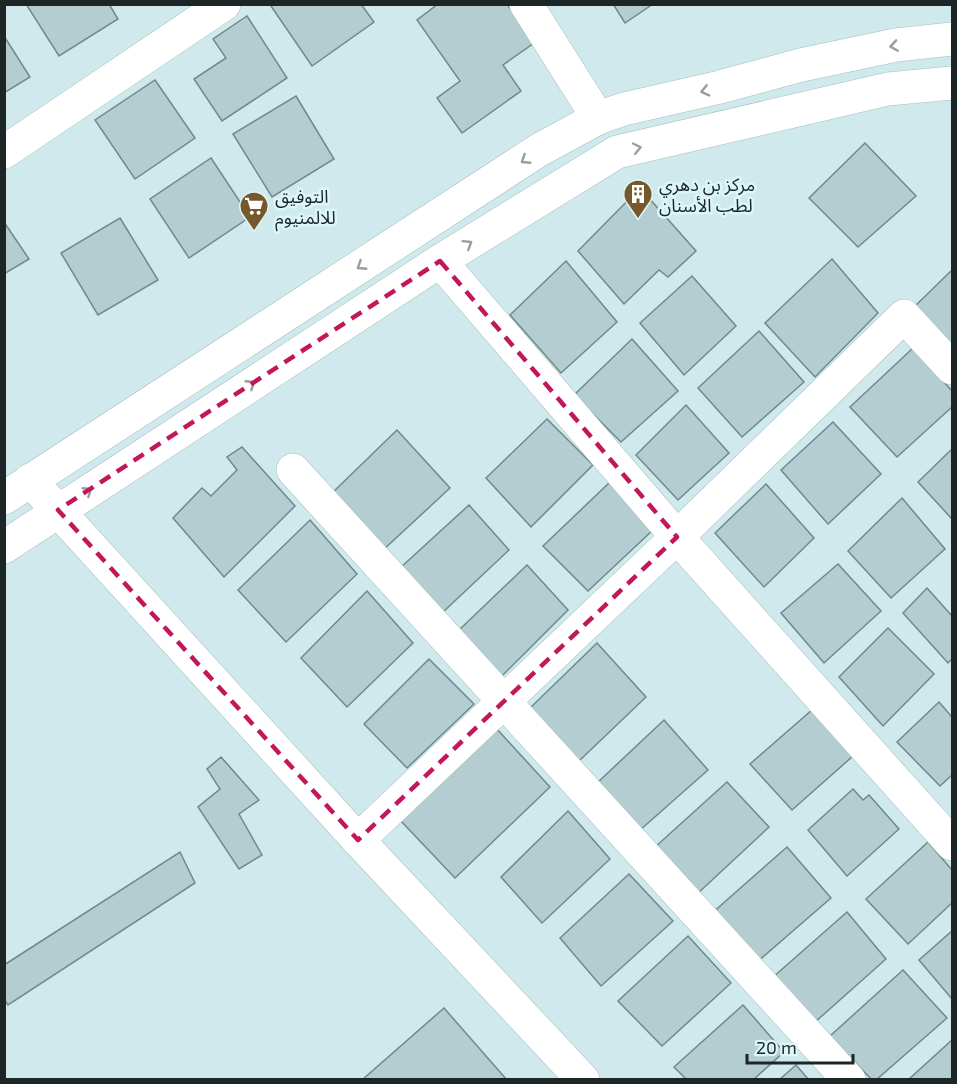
<svg xmlns="http://www.w3.org/2000/svg" width="957" height="1084" viewBox="0 0 957 1084" font-family="'Exo 2','Noto Sans Arabic',sans-serif">
  <style>
    .building { fill: #b4cdd0; stroke: #70898b; stroke-width: 1.5 }
    .lines { fill: none; stroke-linecap: round; stroke-linejoin: round }
    .street-casing { stroke: #a5bfc1; stroke-width: 34 }
    .secondary-casing { stroke: #a5bfc1; stroke-width: 34 }
    .highway-casing { stroke: #a5bfc1; stroke-width: 34 }
    .street { stroke: #fff; stroke-width: 33 }
    .secondary { stroke: #fff; stroke-width: 33 }
    .highway { stroke: #fff; stroke-width: 33 }
    .oneway { stroke: #999d9e }
    .marked { fill: none; stroke: #c2185b; stroke-width: 4.5; stroke-dasharray: 12 8; stroke-linejoin: round }
    .labels { text-anchor: middle; dominant-baseline: central; stroke-width: 5; stroke-linejoin: round; paint-order: stroke }
    .poi-label { font-size: 18px; fill: #1c2627; stroke: #dcf7f9; text-anchor: start }
  </style>
  <rect width="100%" height="100%" fill="#cfe9ec"/>
  <g class="building">
    <polygon points="26,4 109,4 118,19 59,56"/>
    <polygon points="273,4 361,4 374,22 312,66 271,6"/>
    <polygon points="438,4 507,4 534,43 503,65 521,91 462,133 437,98 460,81 417,20"/>
    <polygon points="613,4 653,4 625,23"/>
    <polygon points="247,16 287,78 222,121 194,79 226,58 213,39"/>
    <polygon points="4,36 30,77 4,93"/>
    <polygon points="155,80 195,138 135,179 95,120"/>
    <polygon points="296,96 334,159 272,197 233,134"/>
    <polygon points="865,143 916,196 858,247 809,198"/>
    <polygon points="211,158 250,217 189,258 150,199"/>
    <polygon points="640,188 696,251 668,277 659,270 624,304 578,251"/>
    <polygon points="120,218 158,280 98,315 61,253"/>
    <polygon points="4,222 29,259 4,274"/>
    <polygon points="832,259 878,313 815,377 765,323"/>
    <polygon points="566,261 617,322 561,373 510,315"/>
    <polygon points="952,270 952,349 913,308"/>
    <polygon points="692,276 736,326 684,375 640,323"/>
    <polygon points="759,331 804,382 742,437 698,388"/>
    <polygon points="632,339 678,391 621,442 574,395"/>
    <polygon points="913,348 952,391 952,407 897,457 850,407"/>
    <polygon points="686,405 729,453 678,500 636,455"/>
    <polygon points="547,419 593,465 531,527 486,478"/>
    <polygon points="833,422 881,474 828,524 781,470"/>
    <polygon points="397,430 450,488 382,551 330,495"/>
    <polygon points="242,447 295,506 224,577 173,518 202,488 211,496 237,470 227,457"/>
    <polygon points="952,449 952,519 918,482"/>
    <polygon points="610,482 654,529 588,591 543,546"/>
    <polygon points="766,484 814,538 764,587 715,533"/>
    <polygon points="902,498 945,549 891,598 848,551"/>
    <polygon points="469,505 509,550 442,613 399,569"/>
    <polygon points="310,520 357,574 286,642 238,590"/>
    <polygon points="838,564 881,611 824,663 781,613"/>
    <polygon points="527,565 568,610 501,677 458,631"/>
    <polygon points="927,588 952,616 952,659 948,663 903,613"/>
    <polygon points="367,591 413,643 347,707 301,658"/>
    <polygon points="888,628 934,674 883,726 839,677"/>
    <polygon points="597,643 646,697 578,762 529,709"/>
    <polygon points="429,659 474,704 407,768 364,724"/>
    <polygon points="939,702 952,717 952,775 940,786 897,742"/>
    <polygon points="813,709 853,756 792,810 750,764"/>
    <polygon points="664,720 708,770 639,831 597,783"/>
    <polygon points="496,728 550,787 455,878 399,819"/>
    <polygon points="221,757 259,800 239,814 262,855 239,869 198,807 220,789 207,769"/>
    <polygon points="727,782 769,827 696,895 654,848"/>
    <polygon points="853,789 863,800 869,795 899,829 847,876 808,830"/>
    <polygon points="568,811 610,859 542,923 501,877"/>
    <polygon points="928,842 952,870 952,903 908,944 866,899"/>
    <polygon points="787,847 831,898 756,963 711,914"/>
    <polygon points="180,852 195,883 8,1005 4,999 4,965"/>
    <polygon points="629,874 673,921 601,986 560,938"/>
    <polygon points="847,912 886,959 814,1023 772,978"/>
    <polygon points="952,931 952,999 919,960"/>
    <polygon points="688,936 731,983 662,1046 618,1001"/>
    <polygon points="903,970 947,1018 876,1080 872,1080 830,1036"/>
    <polygon points="743,1005 784,1052 753,1080 687,1080 674,1067"/>
    <polygon points="444,1008 507,1080 362,1080"/>
    <polygon points="952,1040 952,1080 908,1080"/>
    <polygon points="796,1065 809,1080 779,1080"/>
  </g>
  <g class="lines">
    <g class="street-casing">
      <g id="street">
        <polyline points="4,152 224,4"/>
        <polyline points="440,261 677,537 952,844"/>
        <polyline points="293,470 849,1080"/>
        <polyline points="30,480 358,840 583,1080"/>
        <polyline points="358,840 677,537 904,316 952,368"/>
      </g>
    </g>
    <g class="secondary-casing">
      <polyline id="secondary" points="526,4 598,118"/>
    </g>
    <g class="highway-casing">
      <g id="highway">
        <polyline points="4,498 539,150 598,118 624,109 720,87 801,65 896,45 952,39"/>
        <polyline points="4,547 440,261 617,152 888,89 952,83"/>
      </g>
    </g>
    <use href="#street" class="street"/>
    <use href="#secondary" class="secondary"/>
    <use href="#highway" class="highway"/>
  </g>
  <defs><path id="oneway-chevron" d="M-2-3.5L2.5 0L-2 3.5" fill="none" stroke-width="1.6" stroke-linecap="round" stroke-linejoin="round" transform="scale(1.5)"/></defs>
  <g class="oneway">
    <use href="#oneway-chevron" transform="translate(894 46) rotate(171)"/>
    <use href="#oneway-chevron" transform="translate(705 91) rotate(167)"/>
    <use href="#oneway-chevron" transform="translate(637 148) rotate(-12)"/>
    <use href="#oneway-chevron" transform="translate(525 160) rotate(147)"/>
    <use href="#oneway-chevron" transform="translate(468 244) rotate(-32)"/>
    <use href="#oneway-chevron" transform="translate(361 266) rotate(147)"/>
    <use href="#oneway-chevron" transform="translate(251 384) rotate(-33)"/>
    <use href="#oneway-chevron" transform="translate(88 491) rotate(-33)"/>
  </g>
  <path class="marked" d="M 440,261 L 677,537 L 358,840 L 58,510 Z"/>
  <defs>
    <g id="building-pin" transform="scale(1.5)"><path d="M0 17L-7.5 6A9.5 9.5 0 1 1 7.5 6Z" fill="#76582c" stroke="#dcf7f9"/><path d="M-4-6H4V6H1V3H-1V6H-4ZM-2.5-4.3h1.7v1.8h-1.7ZM.8-4.3h1.7v1.8H.8ZM-2.5-1h1.7V.8h-1.7ZM.8-1h1.7V.8H.8Z" fill="#fff"/></g>
    <g id="supermarket-pin" transform="scale(1.5)"><path d="M0 17L-7.5 6A9.5 9.5 0 1 1 7.5 6Z" fill="#76582c" stroke="#dcf7f9"/><path d="M-6-5.5h2.5l.6 2H6L4.5 2H-2.5L-4.4-4H-6ZM-1.5 3.2a1.3 1.3 0 1 0 .1 0ZM3 3.2a1.3 1.3 0 1 0 .1 0Z" fill="#fff"/></g>
  </defs>
  <g fill-rule="evenodd">
    <use href="#building-pin" x="638" y="194"/>
    <use href="#supermarket-pin" x="254" y="206"/>
  </g>
  <g class="labels">
    <g class="poi-label">
      <text x="659" y="184">مركز بن دهري<tspan x="659" dy="21">لطب الأسنان</tspan></text>
      <text x="275" y="196">التوفيق<tspan x="275" dy="21">للالمنيوم</tspan></text>
    </g>
  </g>
  <rect width="957" height="1084" fill="none" stroke="#1c2627" stroke-width="12"/>
  <path d="M747 1054v9h106v-9" fill="none" stroke="#1c2627" stroke-width="3"/>
  <text x="756" y="1054" font-size="18" fill="#1c2627" stroke="#dcf7f9" stroke-width="4.5" paint-order="stroke">20 m</text>
</svg>
